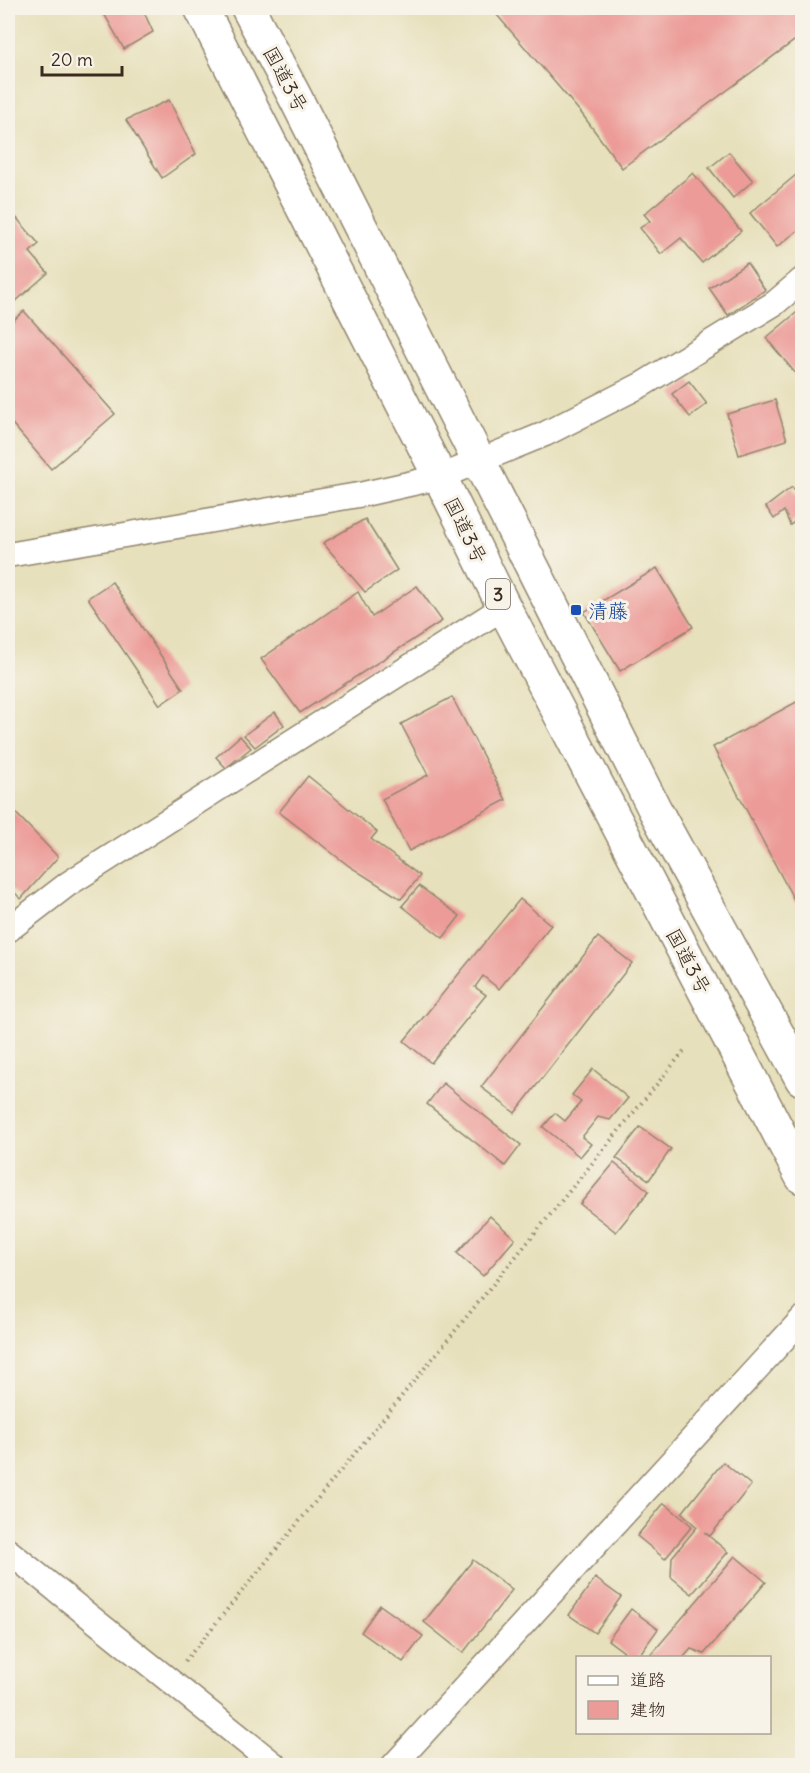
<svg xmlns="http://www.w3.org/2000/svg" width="810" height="1773" viewBox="0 0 810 1773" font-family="Delius,'Klee One',sans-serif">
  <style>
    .building { fill: #ec9b98 }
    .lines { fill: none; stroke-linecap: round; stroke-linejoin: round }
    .minor-casing { stroke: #91856d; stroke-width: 27 }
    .trunk-casing { stroke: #91856d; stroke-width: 36 }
    .path { stroke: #91856d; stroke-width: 4; stroke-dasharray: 1.5 4.5; stroke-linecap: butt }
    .minor { stroke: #fff; stroke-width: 24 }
    .trunk { stroke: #fff; stroke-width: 33 }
    .transit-dot { fill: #1a4fb4; stroke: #f7f3e8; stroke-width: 2 }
    .labels { text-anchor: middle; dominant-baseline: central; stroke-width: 6; stroke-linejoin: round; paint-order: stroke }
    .shield { fill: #f7f3e8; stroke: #73665b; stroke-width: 1.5 }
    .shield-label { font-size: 18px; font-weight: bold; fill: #3b2a1e }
    .street-label { font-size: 20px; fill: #3b2a1e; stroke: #f7f3e8 }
    .transit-label { font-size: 20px; fill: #164399; stroke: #f7f3e8; text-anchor: start }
  </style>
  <rect width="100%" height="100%" fill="#f7f3e8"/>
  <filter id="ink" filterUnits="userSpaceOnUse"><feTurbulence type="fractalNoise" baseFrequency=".0167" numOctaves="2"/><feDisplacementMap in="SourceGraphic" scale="12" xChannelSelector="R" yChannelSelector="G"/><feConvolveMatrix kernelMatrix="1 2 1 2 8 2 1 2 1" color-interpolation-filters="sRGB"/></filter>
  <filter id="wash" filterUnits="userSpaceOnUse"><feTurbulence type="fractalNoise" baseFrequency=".008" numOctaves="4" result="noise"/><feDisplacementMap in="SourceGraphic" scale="24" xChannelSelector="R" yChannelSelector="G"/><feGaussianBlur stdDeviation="1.35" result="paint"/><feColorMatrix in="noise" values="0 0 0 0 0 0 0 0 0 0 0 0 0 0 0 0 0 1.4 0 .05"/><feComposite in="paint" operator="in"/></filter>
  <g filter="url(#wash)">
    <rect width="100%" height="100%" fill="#e7e0bc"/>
    <g id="blocks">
      <g class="building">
        <polygon points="106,8 142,8 153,32 124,49 102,10"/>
        <polygon points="491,8 802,8 802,35 622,168 582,114"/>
        <polygon points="169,100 196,154 162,178 126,120"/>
        <polygon points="729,152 753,181 733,198 709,168"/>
        <polygon points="802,170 802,227 777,247 750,213"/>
        <polygon points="693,173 741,231 702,263 681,238 661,254 640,228 650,221 644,214"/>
        <polygon points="8,208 39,244 30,252 48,273 8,308"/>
        <polygon points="747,263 765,290 728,315 709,288"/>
        <polygon points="802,308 802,369 796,374 766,338"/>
        <polygon points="24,311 115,414 51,469 8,419 8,325"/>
        <polygon points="689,381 707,404 690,417 672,394"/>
        <polygon points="775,400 787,440 739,455 727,414"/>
        <polygon points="792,487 802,502 802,516 790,525 784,511 774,519 766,507"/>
        <polygon points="365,519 397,570 365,592 323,543"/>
        <polygon points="657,568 693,627 620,671 584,612"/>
        <polygon points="112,582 183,689 160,705 88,598"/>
        <polygon points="417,586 442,621 300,713 261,659 358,592 372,617"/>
        <polygon points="452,697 506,800 409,851 382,799 428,775 401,724"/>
        <polygon points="802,699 802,915 713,747"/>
        <polygon points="275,712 284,725 255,747 244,735"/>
        <polygon points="240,736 251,748 226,768 216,757"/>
        <polygon points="308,776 377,832 371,839 420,876 401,899 349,866 279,812"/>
        <polygon points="8,805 58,857 21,899 8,886"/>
        <polygon points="419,886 460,916 443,938 402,906"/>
        <polygon points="520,899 551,925 499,989 483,976 475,987 486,995 431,1063 404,1041"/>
        <polygon points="598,937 632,963 515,1113 481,1087"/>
        <polygon points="593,1069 628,1098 610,1120 598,1117 582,1137 591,1144 580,1157 543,1127 555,1113 565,1121 581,1102 572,1095"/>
        <polygon points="443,1083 521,1145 505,1166 427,1104"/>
        <polygon points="640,1127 671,1149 649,1180 616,1158"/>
        <polygon points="614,1163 649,1191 616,1232 580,1204"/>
        <polygon points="490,1216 515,1239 483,1276 457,1253"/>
        <polygon points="723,1462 751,1485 710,1536 704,1532 728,1552 692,1594 671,1577 672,1557 697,1527 682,1513"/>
        <polygon points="664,1503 692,1526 665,1559 637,1536"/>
        <polygon points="735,1556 766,1582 704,1654 691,1649 683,1658 648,1658"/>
        <polygon points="473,1560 512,1590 463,1653 424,1622"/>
        <polygon points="595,1578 621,1597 595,1633 569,1615"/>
        <polygon points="380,1605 423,1636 403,1662 361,1632"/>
        <polygon points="631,1609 658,1629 637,1658 632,1658 608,1640"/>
      </g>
    </g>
  </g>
  <g filter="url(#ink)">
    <use href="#blocks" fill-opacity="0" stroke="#91856d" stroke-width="1.5"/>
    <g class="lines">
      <g class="minor-casing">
        <g id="minor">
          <polyline points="8,555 364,494 440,477 545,434 643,384 775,303 802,280"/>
          <polyline points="8,930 68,884 504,607"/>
          <polyline points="8,1551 276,1766"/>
          <polyline points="393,1766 802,1319"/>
        </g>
      </g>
      <g class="trunk-casing">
        <g id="trunk">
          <polyline points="201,8 440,477 504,607 802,1177"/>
          <polyline points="248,8 295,97 655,810 802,1079"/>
        </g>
      </g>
      <polyline class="path" points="185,1661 684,1051"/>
      <use href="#minor" class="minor"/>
      <use href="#trunk" class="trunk"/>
    </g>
  </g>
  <rect class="transit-dot" x="570" y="604" width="12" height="12" rx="3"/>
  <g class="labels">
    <rect class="shield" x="486" y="579" width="24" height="30" rx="4.5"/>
    <g class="shield-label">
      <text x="498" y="594">3</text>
    </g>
    <g class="street-label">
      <text transform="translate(286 79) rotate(62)">国道3号</text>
      <text transform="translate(466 530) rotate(64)">国道3号</text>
      <text transform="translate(689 961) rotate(62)">国道3号</text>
    </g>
    <g class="transit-label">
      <text x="588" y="610">清藤</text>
    </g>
  </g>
  <rect width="810" height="1773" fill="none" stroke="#f7f3e8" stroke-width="30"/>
  <rect x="576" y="1656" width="195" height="78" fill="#f7f3e8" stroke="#aca397" stroke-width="1.5"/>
  <rect x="588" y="1676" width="30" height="9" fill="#ffffff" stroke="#aca397" stroke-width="1.5"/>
  <text x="630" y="1686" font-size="18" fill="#3b2a1e">道路</text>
  <rect x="588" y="1701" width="30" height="18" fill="#ec9b98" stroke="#aca397" stroke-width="1.5"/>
  <text x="630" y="1716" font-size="18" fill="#3b2a1e">建物</text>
  <path d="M42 66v9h80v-9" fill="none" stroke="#3b2a1e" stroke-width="3"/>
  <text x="51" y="66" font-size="18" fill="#3b2a1e" stroke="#f7f3e8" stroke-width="4.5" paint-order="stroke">20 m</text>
</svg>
